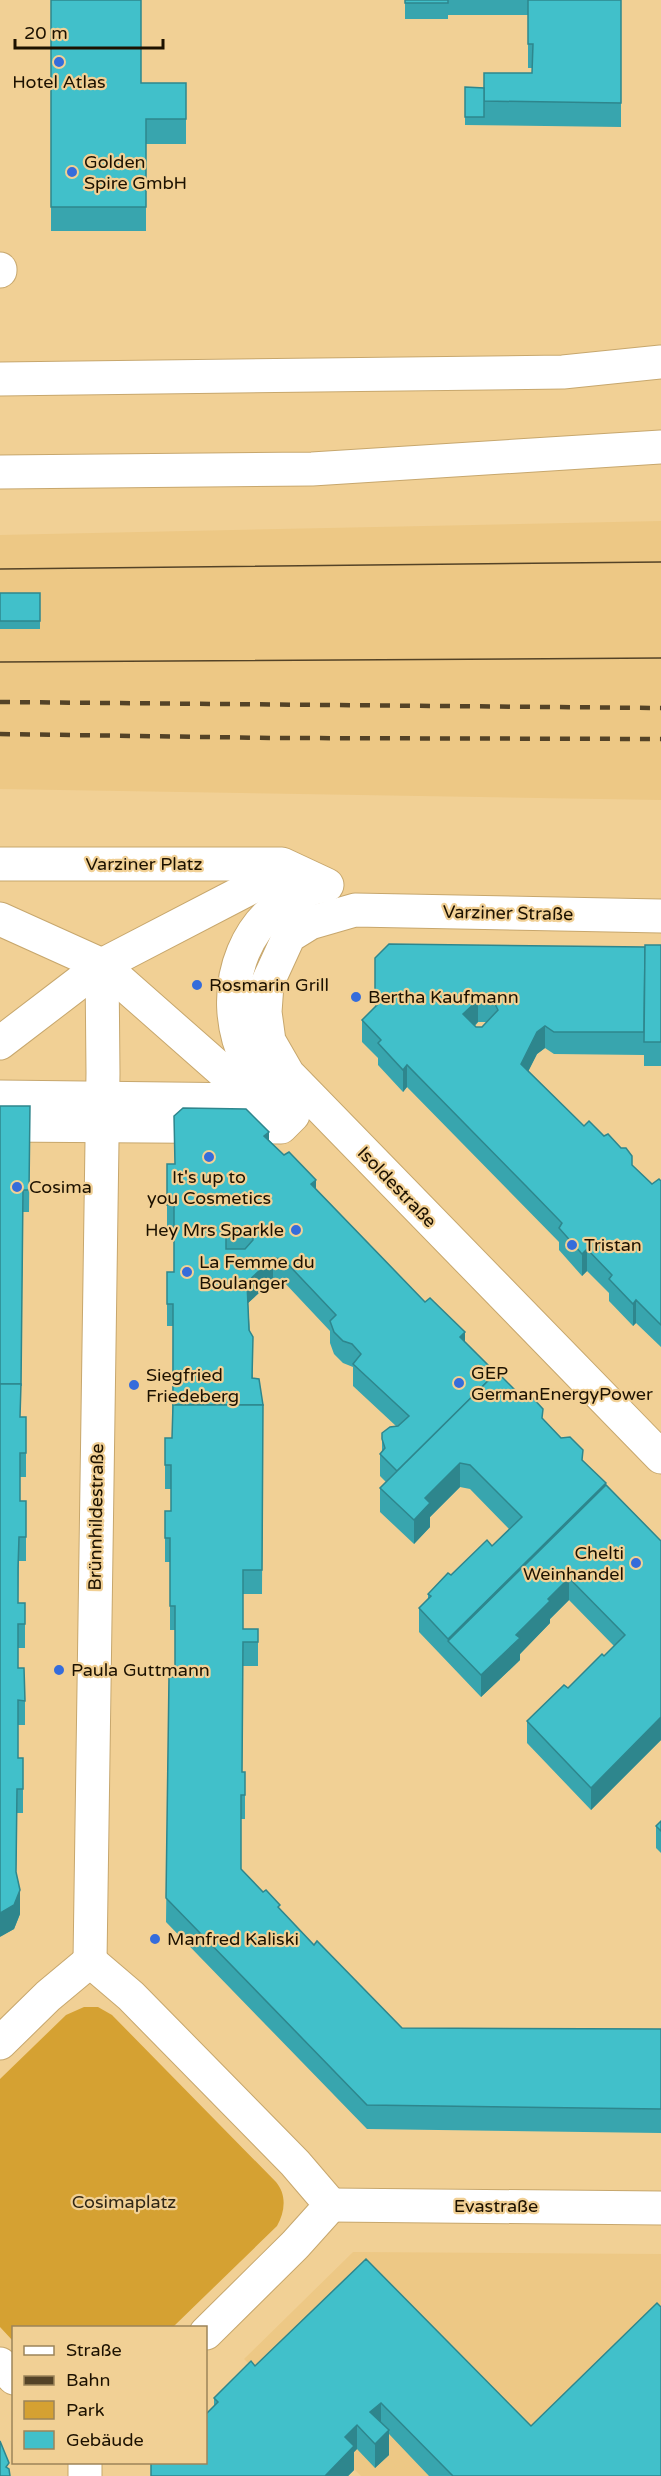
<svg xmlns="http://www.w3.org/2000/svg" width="661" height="2476" viewBox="0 0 661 2476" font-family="'Varela Round',sans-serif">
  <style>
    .built { fill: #edc885 }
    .green { fill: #d5a132 }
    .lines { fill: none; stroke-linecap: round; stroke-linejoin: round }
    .street-casing { stroke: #c7a76d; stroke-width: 35 }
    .highway-casing { stroke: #c7a76d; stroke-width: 35 }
    .street { stroke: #fff; stroke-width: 33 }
    .highway { stroke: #fff; stroke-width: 33 }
    .tram { stroke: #544327; stroke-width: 1.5 }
    .rail { stroke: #544327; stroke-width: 4.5; stroke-dasharray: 10 10; stroke-linecap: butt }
    .wall { fill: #38a5ae; fill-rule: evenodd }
    .shaded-wall { fill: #2e868d }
    .building { fill: #41c0ca; stroke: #2e868d; stroke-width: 1.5; fill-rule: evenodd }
    .poi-dot { fill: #356cdb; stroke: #f1d095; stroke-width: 2 }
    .labels { text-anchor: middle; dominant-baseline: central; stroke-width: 4.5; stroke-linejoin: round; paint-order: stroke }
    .poi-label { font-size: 18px; fill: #1c1100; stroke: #f1d095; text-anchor: start }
    .street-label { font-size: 18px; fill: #1c1100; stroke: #f1d095 }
    .park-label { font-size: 18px; fill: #312715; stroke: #f1d095 }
  </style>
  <rect width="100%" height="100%" fill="#f1d095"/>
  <g class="built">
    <polygon points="661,521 661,800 0,789 0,535"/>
    <polygon points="353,2252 661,2254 661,2476 361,2476 244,2359"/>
  </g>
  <path class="green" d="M 84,2007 L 98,2007 L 112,2015 L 276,2182 C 287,2195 285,2212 277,2226 L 173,2327 L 14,2328 L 13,2341 L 0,2327 L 0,2079 L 66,2015 Z"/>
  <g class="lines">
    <g class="street-casing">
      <g id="street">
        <polyline points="0,269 0,271"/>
        <path d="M 0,864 L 282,864 L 327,885 C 245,899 212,991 248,1063 C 258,1083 277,1099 293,1115 L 281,1127 L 0,1125"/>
        <polyline points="661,916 355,910 310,923 289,936 267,984 265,1012 269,1041 288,1074 661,1457"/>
        <polyline points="0,919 102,965 244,1090"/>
        <polyline points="0,1043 102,965 281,872"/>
        <polyline points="0,1097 254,1100 263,1093"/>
        <polyline points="90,1961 103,1073 102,965"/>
        <polyline points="0,2043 48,1996 90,1961 131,1996 295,2163 331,2205 295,2245 206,2333"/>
        <polyline points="331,2205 661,2208"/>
        <polyline points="0,2364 14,2378"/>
        <polyline points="85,2476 85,2462"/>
      </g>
    </g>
    <g class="highway-casing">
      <g id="highway">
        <polyline points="0,379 563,372 661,362"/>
        <polyline points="0,472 312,469 661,447"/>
      </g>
    </g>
    <use href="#street" class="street"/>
    <use href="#highway" class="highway"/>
    <g class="tram">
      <polyline points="0,569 661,562"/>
      <polyline points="0,662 661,658"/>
    </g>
    <g class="rail">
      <polyline points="0,702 661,708"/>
      <polyline points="0,734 275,738 661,739"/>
    </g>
  </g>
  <g class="wall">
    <polygon points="51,0 141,83 186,83 186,144 146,144 146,231 51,231"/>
    <polygon points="405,0 621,0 621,127 465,125 465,87 484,88 532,73 532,68 528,68 528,15 448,15 448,19 405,19"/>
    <rect x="0" y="593" width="40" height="36"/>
    <path d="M 661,945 L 661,1066 L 644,1066 L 644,1055 L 554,1054 L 545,1048 L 537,1054 L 528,1071 L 584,1126 L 632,1165 L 652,1184 L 661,1181 L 661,1347 L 636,1323 L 633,1326 L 609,1301 L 609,1293 L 587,1271 L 582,1276 L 559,1250 L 559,1242 L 407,1087 L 403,1092 L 378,1065 L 378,1058 L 362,1042 L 362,1020 L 375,1007 L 375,958 L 645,947 ZM 478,1022 L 487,1022 L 482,1027 L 476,1027 L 475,1026 Z"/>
    <polygon points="0,1106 30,1106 29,1212 23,1212 20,1417 26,1417 26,1477 20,1477 20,1501 26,1501 26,1561 19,1561 18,1603 25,1603 25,1648 18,1648 18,1668 25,1701 25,1725 18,1725 18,1758 23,1758 23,1813 17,1813 16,1873 20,1914 14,1929 1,1936"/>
    <polygon points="174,1116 269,1140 425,1302 543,1419 661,1541 661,1740 591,1810 527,1743 527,1721 568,1688 604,1656 614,1646 569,1600 550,1619 550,1623 520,1654 520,1660 481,1697 419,1632 419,1608 428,1599 428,1594 492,1546 509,1529 470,1489 460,1487 430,1517 430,1527 414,1544 380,1512 380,1488 386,1482 380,1476 380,1454 382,1452 382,1439 396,1426 353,1386 353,1367 343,1363 334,1354 330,1343 330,1331 283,1281 273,1280 248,1303 253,1378 263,1405 262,1594 243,1594 243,1629 258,1629 258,1666 243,1666 242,1772 245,1772 245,1819 241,1819 241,1869 314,1945 402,2028 661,2029 661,2133 367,2129 166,1922 169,1677 175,1677 175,1630 170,1630 170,1562 165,1562 165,1511 171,1511 171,1489 165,1489 165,1438 172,1438 173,1326 167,1326 167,1272 174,1272 174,1227 167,1227 167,1164 175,1164"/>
    <polygon points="661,1821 661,1853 656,1848 656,1826"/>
    <polygon points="255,2366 531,2426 661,2476 429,2476 389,2434 389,2455 375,2468 357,2449 354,2452 354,2470 348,2476 151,2476 206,2463 214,2405 214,2398"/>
  </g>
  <g class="shaded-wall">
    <polygon points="478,1000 478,1022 463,1036 463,1014"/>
    <polygon points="545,1026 545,1048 537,1054 521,1086 521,1064 537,1032"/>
    <polygon points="407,1065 407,1087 403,1092 403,1070"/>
    <polygon points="269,1132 269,1154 264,1136"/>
    <polygon points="316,1180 316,1202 311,1184"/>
    <polygon points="587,1249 587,1271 582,1276 582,1254"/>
    <polygon points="273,1258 273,1280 247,1304 247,1282"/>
    <polygon points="636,1300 636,1323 633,1326 633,1304"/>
    <polygon points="465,1332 465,1355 460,1337"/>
    <polygon points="460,1463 460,1487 430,1517 430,1527 414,1544 414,1520 425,1498"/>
    <polygon points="606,1483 606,1508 448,1641 448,1639"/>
    <polygon points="569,1578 569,1600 550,1619 550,1623 520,1654 520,1660 481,1697 481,1675 548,1599"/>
    <polygon points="661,1717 661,1740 591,1810 591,1788"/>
    <polygon points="20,1890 20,1914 14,1929 0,1937 0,1913"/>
    <polygon points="381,2403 381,2427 370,2412"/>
    <polygon points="357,2425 357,2449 354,2452 354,2470 348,2476 325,2476 345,2437"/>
    <polygon points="389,2430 389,2455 375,2468 375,2444"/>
  </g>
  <g class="building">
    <polygon points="51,0 141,0 141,83 186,83 186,119 146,119 146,207 51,207"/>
    <rect x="405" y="0" width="43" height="3"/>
    <polygon points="528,0 621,0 621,103 484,101 484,73 532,73 533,44 528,44"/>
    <polygon points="465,87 484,88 484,117 465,117"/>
    <rect x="0" y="593" width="40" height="28"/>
    <path d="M 389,944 L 645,947 L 644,1032 L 554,1032 L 545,1026 L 537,1032 L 521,1064 L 584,1126 L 589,1121 L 604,1136 L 608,1134 L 621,1148 L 626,1148 L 632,1156 L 632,1165 L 652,1184 L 659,1179 L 661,1181 L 661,1325 L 636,1300 L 633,1304 L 609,1279 L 612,1275 L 587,1249 L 582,1254 L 559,1228 L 562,1223 L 526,1186 L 407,1065 L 403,1070 L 378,1043 L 381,1040 L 362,1020 L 384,998 L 375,990 L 375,958 ZM 478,1000 L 493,1000 L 498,1010 L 482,1027 L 476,1027 L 463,1014 Z"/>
    <polygon points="645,945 661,945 661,1042 644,1042"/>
    <polygon points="0,1106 30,1106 29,1190 23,1190 21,1386 21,1384 0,1384"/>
    <path d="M 183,1108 L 246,1109 L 269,1132 L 264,1136 L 284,1155 L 289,1152 L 316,1180 L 311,1184 L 425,1302 L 430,1298 L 465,1332 L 460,1337 L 496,1373 L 397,1471 L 380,1454 L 385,1448 L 382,1439 L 382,1433 L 390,1427 L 398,1426 L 409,1416 L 353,1364 L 361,1354 L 352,1344 L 343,1341 L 334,1332 L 330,1321 L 336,1315 L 283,1259 L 273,1258 L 247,1282 L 249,1330 L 253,1337 L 252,1378 L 259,1379 L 263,1405 L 173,1405 L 173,1304 L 167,1304 L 167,1272 L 174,1272 L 174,1205 L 167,1205 L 167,1164 L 175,1164 L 174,1116 ZM 226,1228 L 253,1228 L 253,1240 L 245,1249 L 226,1249 Z"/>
    <polygon points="497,1372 521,1396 531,1396 543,1409 542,1418 561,1438 570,1437 583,1450 582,1460 606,1483 448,1639 419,1608 431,1596 428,1594 448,1573 451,1575 487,1540 492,1546 522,1517 470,1465 460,1463 425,1498 430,1503 414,1520 380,1488"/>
    <polygon points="0,1384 21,1384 20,1417 26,1417 26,1453 20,1453 20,1501 26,1501 26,1537 19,1537 18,1568 18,1603 25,1603 25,1624 18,1624 18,1668 24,1668 25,1701 18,1700 18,1758 23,1758 23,1789 17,1789 16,1872 20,1890 14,1905 0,1913"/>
    <polygon points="173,1405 263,1405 262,1570 243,1570 243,1629 258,1629 258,1642 243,1642 242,1772 245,1772 245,1795 241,1795 241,1869 263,1892 266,1890 280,1905 278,1907 314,1945 317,1941 402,2028 661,2029 661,2109 367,2105 166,1898 169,1677 175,1677 175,1606 170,1606 170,1538 165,1538 165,1511 171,1511 171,1465 165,1465 165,1438 172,1438"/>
    <polygon points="606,1485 661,1541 661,1717 591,1788 527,1721 564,1685 568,1688 602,1654 604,1656 625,1635 569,1578 548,1599 550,1601 516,1635 520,1638 481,1675 448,1641"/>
    <polygon points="661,1821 661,1831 656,1826"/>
    <polygon points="366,2259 531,2426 657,2303 661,2307 661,2476 453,2476 381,2403 370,2412 389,2430 375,2444 357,2425 345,2437 354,2446 325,2476 151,2476 151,2463 206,2463 206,2414 218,2402 214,2398 251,2361 255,2366"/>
    <polygon points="0,2441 9,2463 6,2467 9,2469 10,2476 0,2476"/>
  </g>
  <g class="poi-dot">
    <circle cx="59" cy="62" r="6"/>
    <circle cx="72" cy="172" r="6"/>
    <circle cx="197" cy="985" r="6"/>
    <circle cx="356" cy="997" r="6"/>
    <circle cx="209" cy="1157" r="6"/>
    <circle cx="17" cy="1187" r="6"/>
    <circle cx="296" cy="1230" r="6"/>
    <circle cx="572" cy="1245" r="6"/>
    <circle cx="187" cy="1272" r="6"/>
    <circle cx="459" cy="1383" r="6"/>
    <circle cx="134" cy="1385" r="6"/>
    <circle cx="636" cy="1563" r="6"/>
    <circle cx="59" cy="1670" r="6"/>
    <circle cx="155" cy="1939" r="6"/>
  </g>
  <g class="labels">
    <g class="poi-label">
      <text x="59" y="82" text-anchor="middle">Hotel Atlas</text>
      <text x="84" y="162">Golden<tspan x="84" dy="21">Spire GmbH</tspan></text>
      <text x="209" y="985">Rosmarin Grill</text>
      <text x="368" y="997">Bertha Kaufmann</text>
      <text x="209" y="1177" text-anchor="middle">It's up to<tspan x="209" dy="21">you Cosmetics</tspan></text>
      <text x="29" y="1187">Cosima</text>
      <text x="284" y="1230" text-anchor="end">Hey Mrs Sparkle</text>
      <text x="584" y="1245">Tristan</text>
      <text x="199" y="1262">La Femme du<tspan x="199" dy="21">Boulanger</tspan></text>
      <text x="471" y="1373">GEP<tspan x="471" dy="21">GermanEnergyPower</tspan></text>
      <text x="146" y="1375">Siegfried<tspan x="146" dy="21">Friedeberg</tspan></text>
      <text x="624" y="1553" text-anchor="end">Chelti<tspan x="624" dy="21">Weinhandel</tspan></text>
      <text x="71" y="1670">Paula Guttmann</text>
      <text x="167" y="1939">Manfred Kaliski</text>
    </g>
    <g class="street-label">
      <text x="144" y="864">Varziner Platz</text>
      <text transform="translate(508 913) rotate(1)">Varziner Straße</text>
      <text transform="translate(397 1187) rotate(46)">Isoldestraße</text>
      <text transform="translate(96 1517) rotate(-89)">Brünnhildestraße</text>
      <text x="496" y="2206">Evastraße</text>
    </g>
    <g class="park-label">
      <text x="124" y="2202">Cosimaplatz</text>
    </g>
  </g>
  <rect x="12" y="2326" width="195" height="138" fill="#f1d095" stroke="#9c8459" stroke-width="1.5"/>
  <rect x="24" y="2346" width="30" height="9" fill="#ffffff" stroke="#9c8459" stroke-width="1.5"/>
  <text x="66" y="2356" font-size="18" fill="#1c1100">Straße</text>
  <rect x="24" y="2376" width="30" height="9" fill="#544327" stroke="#9c8459" stroke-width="1.5"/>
  <text x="66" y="2386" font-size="18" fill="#1c1100">Bahn</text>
  <rect x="24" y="2401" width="30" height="18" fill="#d5a132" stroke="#9c8459" stroke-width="1.5"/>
  <text x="66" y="2416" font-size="18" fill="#1c1100">Park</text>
  <rect x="24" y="2431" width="30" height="18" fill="#41c0ca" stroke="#9c8459" stroke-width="1.5"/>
  <text x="66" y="2446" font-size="18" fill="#1c1100">Gebäude</text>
  <path d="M15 39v9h148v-9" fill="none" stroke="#1c1100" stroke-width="3"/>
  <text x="24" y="39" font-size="18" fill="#1c1100" stroke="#f1d095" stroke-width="4.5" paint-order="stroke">20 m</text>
</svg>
